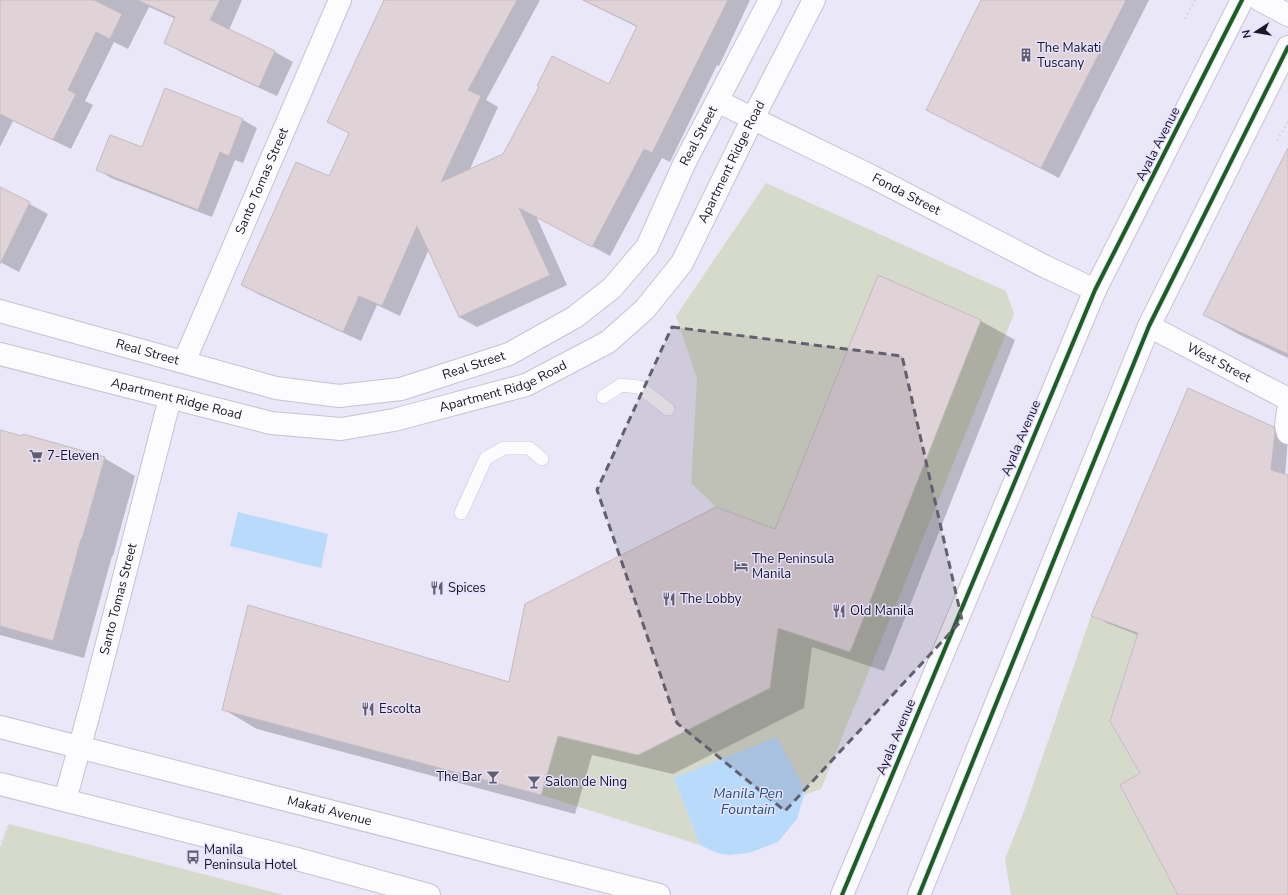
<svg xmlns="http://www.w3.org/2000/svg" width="1288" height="895" viewBox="0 0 1288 895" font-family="'Nunito Sans',sans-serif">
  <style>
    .green { fill: #d6daca }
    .water { fill: #b8dafb }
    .shadow { fill: #0003 }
    .building { fill: #e0d3d7; stroke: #c4bbc0 }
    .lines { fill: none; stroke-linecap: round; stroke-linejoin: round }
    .lane-casing { stroke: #c6c3d2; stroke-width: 14 }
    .street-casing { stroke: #c6c3d2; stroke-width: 24 }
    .secondary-casing { stroke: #c6c3d2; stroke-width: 24 }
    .path { stroke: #dad9de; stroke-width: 2.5; stroke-dasharray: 2 3; stroke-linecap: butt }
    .lane { stroke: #fcfbfe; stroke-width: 13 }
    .street { stroke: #fcfbfe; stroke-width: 22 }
    .secondary { stroke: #fcfbfe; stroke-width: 22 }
    .cycleway-casing { stroke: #e6e1fe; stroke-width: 6 }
    .cycleway { stroke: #1b5e20; stroke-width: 4 }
    .marked { fill: #62606e; fill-opacity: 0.2; stroke: #62606e; stroke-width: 3; stroke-dasharray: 8 5; stroke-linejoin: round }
    .labels { text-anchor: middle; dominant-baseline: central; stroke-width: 3; stroke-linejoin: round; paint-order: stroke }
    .poi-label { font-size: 13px; fill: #191724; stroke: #e6e1fe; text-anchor: start }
    .street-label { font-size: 13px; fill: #191724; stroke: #e6e1fe }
    .water-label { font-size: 14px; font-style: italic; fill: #1d557a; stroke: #e6e1fe }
  </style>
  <rect width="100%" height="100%" fill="#eae7f8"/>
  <g class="green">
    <polygon points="766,183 1006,291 1014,314 821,789 804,795 802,784 674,778 700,845 541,795 558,736 639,755 770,688 778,628 850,652 981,320 878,276 775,529 716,507 691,483 697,379 676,316"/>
    <polygon points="1091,616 1138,633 1110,721 1140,773 1120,785 1178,895 1011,895 1005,859 1024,811"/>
    <polygon points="9,824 284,895 0,895 0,849"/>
  </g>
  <g class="water">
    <polygon points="238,512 328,534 321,568 230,546"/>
    <polygon points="777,737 802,784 804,795 797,819 778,842 749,853 729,855 717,853 700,845 674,778"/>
  </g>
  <g class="shadow">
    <polygon points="0,0 242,0 229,30 275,52 293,62 277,96 183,53 165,42 176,19 149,7 128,49 114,42 85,101 93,105 71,149 13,121 0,147"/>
    <polygon points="385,0 540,0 486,100 498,107 469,171 504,154 609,85 637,27 582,0 750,0 719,66 717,65 670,162 662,158 610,256 536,216 567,285 477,327 459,317 429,249 400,316 377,305 361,341 260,295 242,285 329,178 350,134 328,122"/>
    <polygon points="982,0 1149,0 1059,178 927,109"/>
    <polygon points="165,89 243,120 257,128 243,163 235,160 212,217 111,178 97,169 142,149"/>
    <polygon points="1288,150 1288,358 1240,335 1204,315"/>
    <polygon points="0,188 48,214 19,272 0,262"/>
    <polygon points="878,277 981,321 1015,340 884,671 812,647 804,708 673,774 592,755 575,814 257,729 223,709 510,683 775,530"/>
    <polygon points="1273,428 1288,437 1285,476 1288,476 1288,895 1180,895 1142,773 1138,635 1107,623 1093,615"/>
    <polygon points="0,431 104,458 135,476 113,556 112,556 84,658 0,635"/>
  </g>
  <g class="building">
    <polygon points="0,0 94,0 122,14 110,39 96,32 68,90 76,94 53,140 0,114"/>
    <polygon points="137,0 220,0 210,20 275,51 259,87 164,43 175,17"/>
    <polygon points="384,0 517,0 468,90 481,96 441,182 503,154 539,87 537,86 552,56 609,84 637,26 583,0 728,0 652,153 644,149 592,247 519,208 550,275 459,317 417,226 382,306 359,296 343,332 241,285 296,162 329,176 349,133 327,122"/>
    <polygon points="981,0 1126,0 1041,168 926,110"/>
    <polygon points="165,88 243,119 229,156 220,152 198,210 96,170 110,135 142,147"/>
    <polygon points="1288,148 1288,354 1203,315"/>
    <polygon points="0,187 30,202 0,264"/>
    <polygon points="878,275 981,320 850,652 778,628 770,688 638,755 558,736 541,795 222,710 248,605 509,682 525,604 716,507 775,529"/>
    <polygon points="1188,388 1274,427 1275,432 1271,470 1288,475 1288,895 1178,895 1120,785 1140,773 1110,721 1138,633 1091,616"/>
    <polygon points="0,430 22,436 23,434 105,457 82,539 81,539 53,641 0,626"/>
  </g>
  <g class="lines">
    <g class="lane-casing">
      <g id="lane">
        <polyline points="603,397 621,385 639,387 668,409"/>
        <polyline points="461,513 486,458 504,448 529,448 542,459"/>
      </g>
    </g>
    <g class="street-casing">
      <g id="street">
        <polyline points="1260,0 1288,15"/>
        <path id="s1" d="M 717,101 L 871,176 L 1044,266 L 1095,290"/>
        <path id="s2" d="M 0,311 L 276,388 L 339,396 L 401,389 L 509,354 L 575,317 L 612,288 L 647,247 L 685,162 L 770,0"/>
        <path id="s3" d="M 1149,326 L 1288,399"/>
        <path id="s4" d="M 0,354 L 271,423 L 341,429 L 394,420 L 526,385 L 608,342 L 645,309 L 682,263 L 753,118 L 814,0"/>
        <path id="s5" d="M 184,362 L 340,0"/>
        <polyline points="1288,411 1286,426 1288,433"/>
        <path id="s6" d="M 65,800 L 92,702 L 170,398"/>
      </g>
    </g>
    <g class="secondary-casing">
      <g id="secondary">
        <path id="s7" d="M 0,727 L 659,895"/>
        <polyline points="0,784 297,859 429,895"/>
        <polyline points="842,895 1095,290 1242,0"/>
        <polyline points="919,895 1068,525 1149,326 1288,47"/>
      </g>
    </g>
    <g class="path">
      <polyline points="1185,19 1195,0"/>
      <polyline points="1277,141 1288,121"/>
      <polyline points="0,847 9,824"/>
      <polyline points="180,895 186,872"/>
    </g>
    <use href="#lane" class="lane"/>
    <use href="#street" class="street"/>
    <use href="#secondary" class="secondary"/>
    <g class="cycleway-casing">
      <g id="cycleway">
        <polyline points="842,895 1095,290 1242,0"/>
        <polyline points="919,895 1068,525 1149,326 1288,47"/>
      </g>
    </g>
    <use href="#cycleway" class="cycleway"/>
  </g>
  <path class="marked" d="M 672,327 L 902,356 L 962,620 L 785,811 L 677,723 L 597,490 Z"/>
  <defs>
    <g id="building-bare" transform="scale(1.08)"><path d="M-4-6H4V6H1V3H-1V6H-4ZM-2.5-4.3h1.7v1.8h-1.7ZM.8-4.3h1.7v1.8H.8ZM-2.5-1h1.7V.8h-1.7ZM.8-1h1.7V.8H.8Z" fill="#62606e" stroke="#e6e1fe" stroke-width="2.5" paint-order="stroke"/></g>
    <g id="supermarket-bare" transform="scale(1.08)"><path d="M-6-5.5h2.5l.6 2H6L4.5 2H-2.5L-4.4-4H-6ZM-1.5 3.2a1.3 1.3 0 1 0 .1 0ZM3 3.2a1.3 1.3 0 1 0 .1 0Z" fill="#62606e" stroke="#e6e1fe" stroke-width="2.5" paint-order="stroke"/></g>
    <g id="hotel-bare" transform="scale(1.08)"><path d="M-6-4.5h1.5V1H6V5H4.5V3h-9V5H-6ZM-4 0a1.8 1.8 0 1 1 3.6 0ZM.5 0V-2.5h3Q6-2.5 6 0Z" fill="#62606e" stroke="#e6e1fe" stroke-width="2.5" paint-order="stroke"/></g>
    <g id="restaurant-bare" transform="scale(1.08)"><path d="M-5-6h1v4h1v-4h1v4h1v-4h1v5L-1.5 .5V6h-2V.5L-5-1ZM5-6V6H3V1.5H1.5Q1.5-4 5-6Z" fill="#62606e" stroke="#e6e1fe" stroke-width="2.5" paint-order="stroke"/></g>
    <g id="bar-bare" transform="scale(1.08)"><path d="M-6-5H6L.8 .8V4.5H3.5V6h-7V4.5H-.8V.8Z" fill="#62606e" stroke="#e6e1fe" stroke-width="2.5" paint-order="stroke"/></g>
    <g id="bus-bare" transform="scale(1.08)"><path d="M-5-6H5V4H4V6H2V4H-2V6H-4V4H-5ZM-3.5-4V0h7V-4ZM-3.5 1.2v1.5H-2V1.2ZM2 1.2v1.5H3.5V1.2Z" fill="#62606e" stroke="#e6e1fe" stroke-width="2.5" paint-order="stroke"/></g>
  </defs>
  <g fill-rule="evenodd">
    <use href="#building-bare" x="1026" y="55"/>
    <use href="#supermarket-bare" x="36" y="456"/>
    <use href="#hotel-bare" x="741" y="566"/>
    <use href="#restaurant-bare" x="437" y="588"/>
    <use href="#restaurant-bare" x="669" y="599"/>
    <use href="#restaurant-bare" x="839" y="611"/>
    <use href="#restaurant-bare" x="368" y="709"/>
    <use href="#bar-bare" x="493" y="777"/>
    <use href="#bar-bare" x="534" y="782"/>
    <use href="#bus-bare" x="193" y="857"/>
  </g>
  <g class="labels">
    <g class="poi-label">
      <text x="1037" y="48">The Makati<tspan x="1037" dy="15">Tuscany</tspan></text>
      <text x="47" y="456">7-Eleven</text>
      <text x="752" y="559">The Peninsula<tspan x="752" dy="15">Manila</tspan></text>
      <text x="448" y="588">Spices</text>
      <text x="680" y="599">The Lobby</text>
      <text x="850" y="611">Old Manila</text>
      <text x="379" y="709">Escolta</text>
      <text x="482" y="777" text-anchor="end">The Bar</text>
      <text x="545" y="782">Salon de Ning</text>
      <text x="204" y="850">Manila<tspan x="204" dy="15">Peninsula Hotel</tspan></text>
    </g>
    <g class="street-label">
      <text stroke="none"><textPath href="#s2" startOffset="825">Real Street</textPath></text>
      <text transform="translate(1158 144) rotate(-63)">Ayala Avenue</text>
      <text stroke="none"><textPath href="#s4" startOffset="854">Apartment Ridge Road</textPath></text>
      <text stroke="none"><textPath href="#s5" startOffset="197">Santo Tomas Street</textPath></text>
      <text stroke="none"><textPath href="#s1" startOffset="211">Fonda Street</textPath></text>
      <text stroke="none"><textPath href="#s2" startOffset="153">Real Street</textPath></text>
      <text stroke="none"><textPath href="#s3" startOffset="79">West Street</textPath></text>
      <text stroke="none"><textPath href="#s2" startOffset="489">Real Street</textPath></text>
      <text stroke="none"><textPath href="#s4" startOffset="518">Apartment Ridge Road</textPath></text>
      <text stroke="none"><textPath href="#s4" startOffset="182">Apartment Ridge Road</textPath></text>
      <text transform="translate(1021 438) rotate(-67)">Ayala Avenue</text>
      <text stroke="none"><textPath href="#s6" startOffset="208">Santo Tomas Street</textPath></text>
      <text transform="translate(896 737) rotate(-67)">Ayala Avenue</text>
      <text stroke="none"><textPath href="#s7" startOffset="340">Makati Avenue</textPath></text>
    </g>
    <g class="water-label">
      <text x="748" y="793">Manila Pen<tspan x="748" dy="16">Fountain</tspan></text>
    </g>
  </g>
  <g transform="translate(1256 32) rotate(258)" stroke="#e6e1fe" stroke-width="3" paint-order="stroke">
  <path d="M0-3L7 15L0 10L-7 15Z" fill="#191724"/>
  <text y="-6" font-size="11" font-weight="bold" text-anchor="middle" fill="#191724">N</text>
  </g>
</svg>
